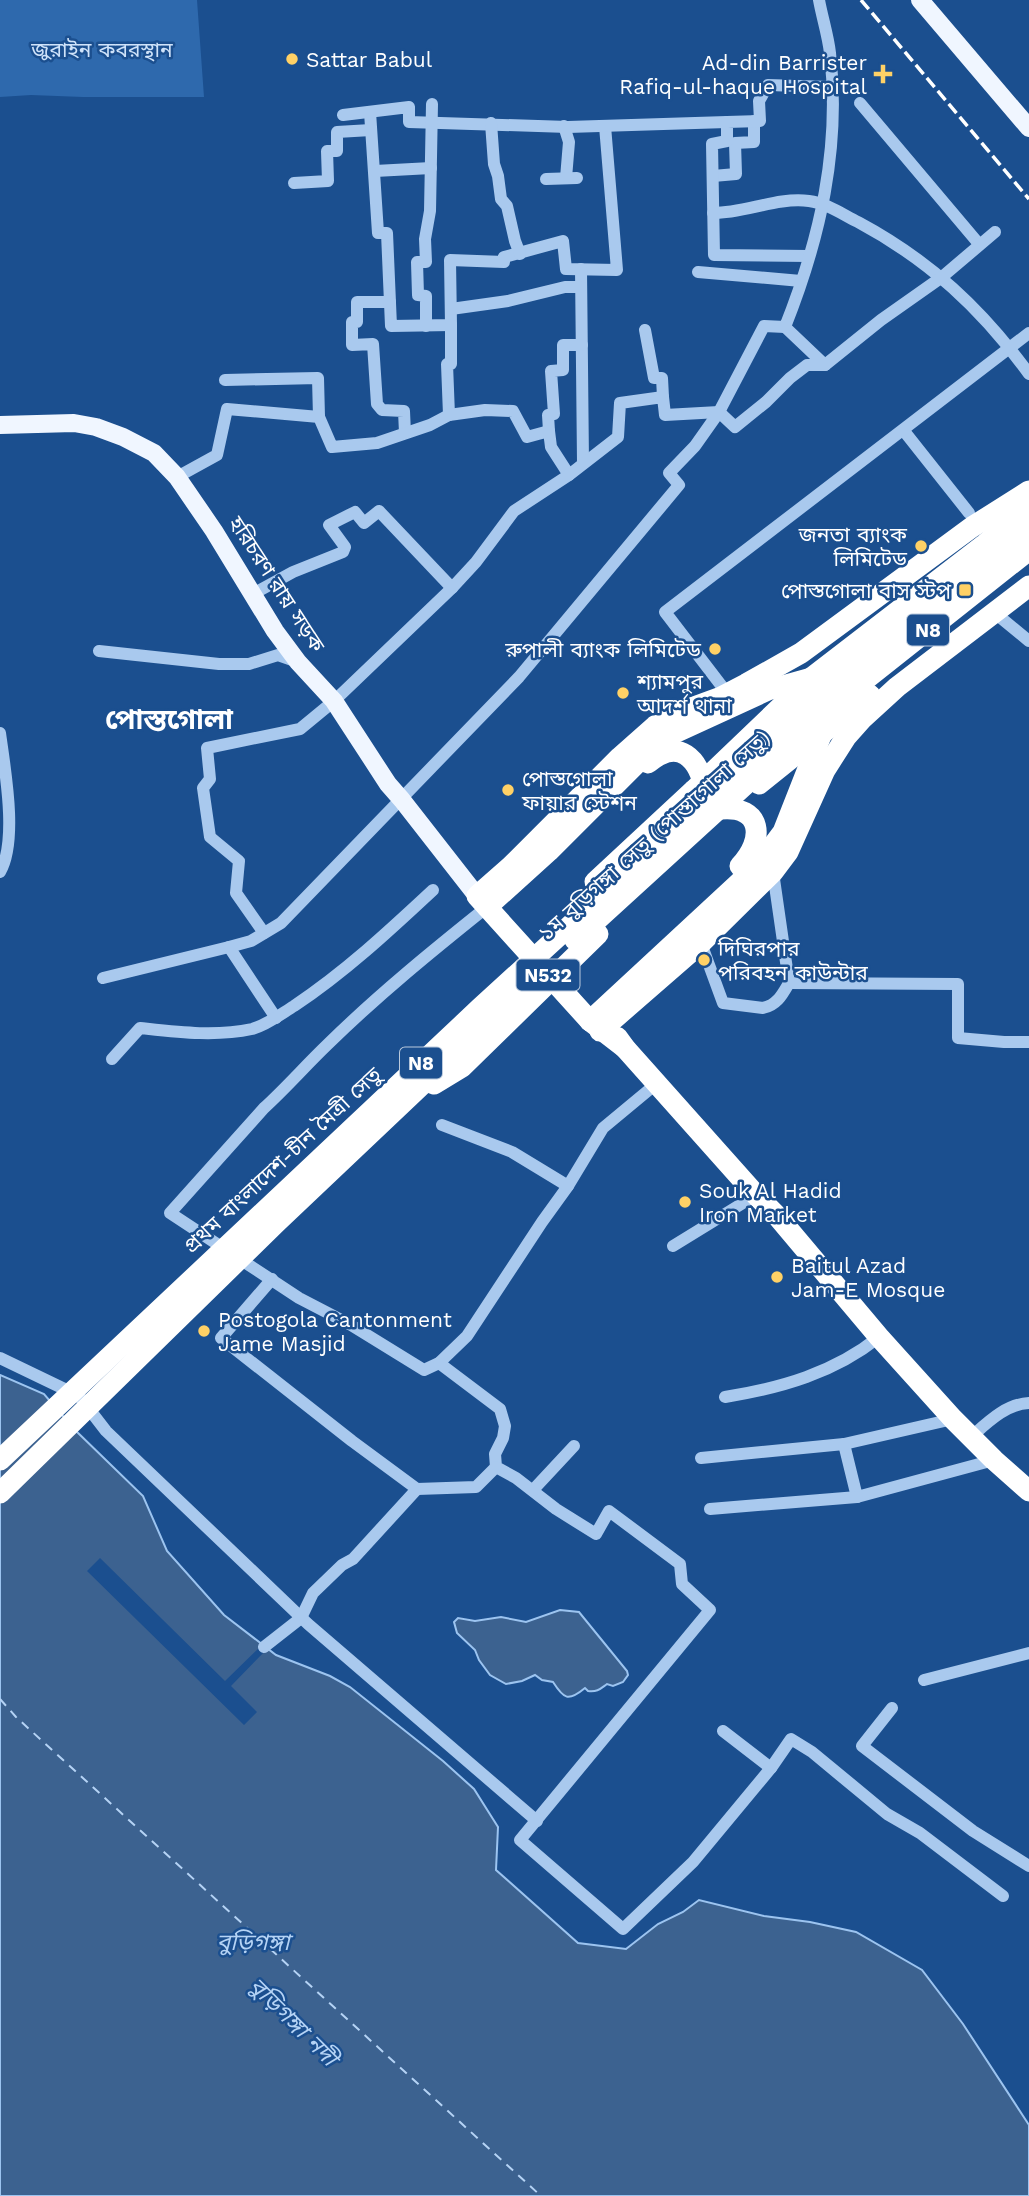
<svg xmlns="http://www.w3.org/2000/svg" width="1029" height="2196" viewBox="0 0 1029 2196" font-family="'Work Sans','Noto Sans Bengali',sans-serif">
  <style>
    .green { fill: #2e69ad }
    .water { fill: #3c6290; stroke: #9cc4f0; stroke-width: 2 }
    .pier { fill: #1b4f8f }
    .lines { fill: none; stroke-linecap: round; stroke-linejoin: round }
    .ferry { stroke: #b5d3f5; stroke-width: 2; stroke-dasharray: 9 7; stroke-linecap: butt }
    .minor { stroke: #a9c9ee; stroke-width: 12 }
    .major { stroke: #f0f6ff; stroke-width: 18 }
    .highway { stroke: #fff; stroke-width: 21 }
    .rail { stroke: #fff; stroke-width: 3.5; stroke-dasharray: 12 5; stroke-linecap: butt }
    .highway-bridge { stroke: #fff; stroke-width: 21 }
    .poi-dot { fill: #ffd166; stroke: #1b4f8f; stroke-width: 2.5 }
    .labels { text-anchor: middle; dominant-baseline: central; stroke-width: 5; stroke-linejoin: round; paint-order: stroke }
    .shield { fill: #1b4f8f; stroke: #bbcadd; stroke-width: 2 }
    .shield-label { font-size: 19px; font-weight: bold; fill: #fff }
    .park-label { font-size: 21px; fill: #cfe3fa; stroke: #1b4f8f }
    .poi-label { font-size: 21px; fill: #fff; stroke: #1b4f8f; text-anchor: start }
    .street-label { font-size: 21px; fill: #fff; stroke: #1b4f8f }
    .water-label { font-size: 23px; font-style: italic; fill: #b5d3f5; stroke: #1b4f8f }
    .district-label { font-size: 28px; font-weight: bold; fill: #fff; stroke: #1b4f8f }
  </style>
  <rect width="100%" height="100%" fill="#1b4f8f"/>
  <polygon class="green" points="0,0 197,0 204,97 83,97 31,95 0,97"/>
  <g class="water">
    <polygon points="0,1375 44,1394 74,1429 143,1496 167,1551 224,1615 276,1655 330,1676 350,1687 443,1761 474,1789 498,1827 496,1870 578,1943 626,1949 658,1924 683,1912 699,1900 764,1916 810,1922 856,1932 922,1970 963,2024 1029,2125 1029,2196 0,2196"/>
    <path d="M 560,1610 L 579,1612 L 627,1671 L 628,1675 L 623,1682 L 613,1686 L 607,1684 C 600,1689 598,1692 588,1691 L 585,1688 C 568,1702 564,1699 553,1682 L 542,1680 L 535,1675 L 522,1681 L 506,1684 L 490,1675 L 479,1660 L 475,1650 L 457,1633 L 454,1622 L 458,1618 L 475,1621 L 501,1617 L 526,1622 Z"/>
  </g>
  <polygon class="pier" points="100,1558 225,1681 262,1645 267,1649 231,1686 257,1712 244,1725 87,1571"/>
  <g class="lines">
    <polyline class="ferry" points="0,1699 16,1717 541,2196"/>
    <g class="minor">
      <polyline points="860,103 979,244"/>
      <polyline points="370,112 378,233 387,233 391,326 451,325 450,260 504,262 504,257 563,241 566,269 617,270 605,126"/>
      <polyline points="343,115 409,107 409,122 568,127 727,122"/>
      <polyline points="491,123 494,164 498,176 501,199 507,206 515,241 520,254"/>
      <polyline points="564,126 569,142 566,178"/>
      <polyline points="375,171 431,168"/>
      <polyline points="713,176 736,174 735,143 754,142 754,121"/>
      <polyline points="546,179 577,178"/>
      <polyline points="294,183 328,181 327,151 337,151 337,132 371,130"/>
      <path d="M 713,213 C 746,213 776,197 809,201 C 826,203 842,214 858,222 C 929,260 982,309 1029,374"/>
      <polyline points="809,256 714,255 712,144 727,141 727,122 760,121 759,101 768,85 831,87"/>
      <polyline points="581,269 583,463"/>
      <polyline points="698,272 801,281"/>
      <polyline points="390,302 357,302 357,322 352,322 352,345 373,344 377,404 382,410 404,411 405,433"/>
      <polyline points="451,309 508,301 565,287 581,287"/>
      <polyline points="426,326 426,296 418,295 417,262 426,262 425,239 430,211 432,104"/>
      <polyline points="785,327 825,365"/>
      <polyline points="645,330 654,378 662,378 663,397"/>
      <polyline points="225,380 318,378 319,417"/>
      <polyline points="449,415 447,364 451,364 451,325"/>
      <polyline points="549,431 548,415 554,414 551,371 563,370 563,345 582,345"/>
      <polyline points="904,431 969,513"/>
      <polyline points="177,477 217,455 227,409 319,417 332,447 377,443 430,425 449,415 485,410 513,411 527,437 549,431 551,447 569,475"/>
      <polyline points="253,594 293,572 343,552 345,547 329,525 355,512 364,523 379,511 452,588"/>
      <polyline points="995,613 1029,641"/>
      <polyline points="99,651 219,664 249,664 278,655 298,662"/>
      <polyline points="727,693 665,612 1029,333"/>
      <path d="M 0,733 C 5,770 18,841 0,872"/>
      <polyline points="773,872 789,983 958,984 958,1038 1004,1042 1029,1042"/>
      <path d="M 487,907 C 432,951 378,995 328,1044 C 306,1065 286,1088 264,1108 L 170,1213 L 299,1298 L 351,1325 L 424,1370 L 439,1363 L 467,1336 L 542,1222 L 568,1186 L 603,1128 L 656,1084"/>
      <polyline points="264,933 236,893 239,861 210,837 203,788 210,779 207,748 300,729 334,701 452,588 476,562 514,511 569,475 618,437 620,403 663,397 665,415 719,412 735,427 766,402 790,378 807,365 825,365 881,320 942,277 995,232"/>
      <path d="M 701,943 L 723,1003 L 763,1008 C 777,1005 782,995 789,983"/>
      <polyline points="229,947 276,1018"/>
      <path d="M 103,978 L 229,947 L 251,941 L 281,923 L 519,677 L 679,485 L 669,473 L 695,446 L 719,412 L 764,326 L 785,327 C 820,239 841,148 830,53 C 828,35 822,17 819,0"/>
      <path d="M 112,1059 L 140,1028 C 177,1032 215,1037 252,1029 C 267,1025 281,1014 294,1006 C 345,972 389,931 433,890"/>
      <polyline points="442,1125 512,1152 568,1186"/>
      <polyline points="673,1246 756,1195"/>
      <polyline points="0,1358 79,1396 106,1431 308,1624 537,1821"/>
      <polyline points="439,1363 500,1409 505,1426 503,1438 495,1454 496,1467 516,1478 556,1509 596,1534 609,1511 680,1564 682,1584 710,1610 520,1840 623,1929 693,1862 771,1768 791,1739 812,1752 887,1814 920,1833 1003,1896"/>
      <path d="M 725,1397 C 781,1388 834,1373 879,1337"/>
      <path d="M 971,1437 C 988,1422 1006,1404 1029,1403"/>
      <polyline points="844,1444 857,1497 994,1460"/>
      <polyline points="701,1458 844,1444 953,1419"/>
      <polyline points="417,1489 476,1487 496,1467"/>
      <polyline points="533,1490 574,1446"/>
      <polyline points="710,1509 857,1497"/>
      <polyline points="264,1647 301,1618 313,1593 342,1565 353,1559 417,1489 352,1441 221,1338 272,1279"/>
      <polyline points="924,1680 1029,1653"/>
      <polyline points="892,1708 862,1746 973,1831 1029,1866"/>
      <polyline points="723,1731 771,1768"/>
    </g>
    <g class="major">
      <polyline points="920,0 1029,128"/>
      <polyline points="0,425 74,423 96,427 123,437 154,453 177,477 214,531 275,631 298,662 334,701 388,784 402,800 477,896"/>
    </g>
    <g class="highway">
      <path d="M 648,763 C 679,737 699,758 705,791"/>
      <polyline points="759,784 870,695"/>
      <polyline points="694,790 811,678 985,544 1029,507"/>
      <path d="M 720,809 C 763,805 765,840 740,866"/>
      <polyline points="487,907 549,851 643,757 668,736 768,690 811,678 847,672 1029,528"/>
      <polyline points="590,1021 740,882 768,852 783,832 822,733 827,710 1029,550"/>
      <polyline points="600,1031 701,943 773,872 788,852 825,770 846,737 862,719 897,687 1029,586"/>
      <polyline points="617,1037 625,1048 756,1195 778,1217 879,1337 953,1419 994,1460 1029,1491"/>
      <polyline points="625,1048 590,1021 477,896 510,867 620,757 655,726 680,712 721,697 746,684 801,653 972,527 1029,491"/>
    </g>
    <polyline class="rail" points="861,0 1029,199"/>
    <g class="highway-bridge">
      <polyline points="595,882 694,790"/>
      <polyline points="575,940 827,710"/>
      <polyline points="434,1084 462,1067 598,934"/>
      <polyline points="0,1460 480,1008 847,672"/>
      <polyline points="0,1493 276,1223 544,969"/>
    </g>
  </g>
  <g class="poi-dot">
    <circle cx="292" cy="59" r="7"/>
    <path d="M879.5 63.5h7v7h7v7h-7v7h-7v-7h-7v-7h7z"/>
    <circle cx="921" cy="546" r="7"/>
    <rect x="958" y="583" width="14" height="14" rx="3.5"/>
    <circle cx="715" cy="649" r="7"/>
    <circle cx="623" cy="693" r="7"/>
    <circle cx="508" cy="790" r="7"/>
    <circle cx="704" cy="960" r="7"/>
    <circle cx="685" cy="1202" r="7"/>
    <circle cx="777" cy="1277" r="7"/>
    <circle cx="204" cy="1331" r="7"/>
  </g>
  <g class="labels">
    <g class="shield">
      <rect x="907" y="614.5" width="42" height="31" rx="5"/>
      <rect x="516.5" y="959.5" width="63" height="31" rx="5"/>
      <rect x="400" y="1047.5" width="42" height="31" rx="5"/>
    </g>
    <g class="shield-label">
      <text x="928" y="630">N8</text>
      <text x="548" y="975">N532</text>
      <text x="421" y="1063">N8</text>
    </g>
    <g class="park-label">
      <text x="102" y="49">জুরাইন কবরস্থান</text>
    </g>
    <g class="poi-label">
      <text x="306" y="59">Sattar Babul</text>
      <text x="867" y="62" text-anchor="end">Ad-din Barrister<tspan x="867" dy="24">Rafiq-ul-haque Hospital</tspan></text>
      <text x="907" y="534" text-anchor="end">জনতা ব্যাংক<tspan x="907" dy="24">লিমিটেড</tspan></text>
      <text x="951" y="590" text-anchor="end">পোস্তগোলা বাস স্টপ</text>
      <text x="701" y="649" text-anchor="end">রুপালী ব্যাংক লিমিটেড</text>
      <text x="637" y="681">শ্যামপুর<tspan x="637" dy="24">আদর্শ থানা</tspan></text>
      <text x="522" y="778">পোস্তগোলা<tspan x="522" dy="24">ফায়ার স্টেশন</tspan></text>
      <text x="718" y="948">দিঘিরপার<tspan x="718" dy="24">পরিবহন কাউন্টার</tspan></text>
      <text x="699" y="1190">Souk Al Hadid<tspan x="699" dy="24">Iron Market</tspan></text>
      <text x="791" y="1265">Baitul Azad<tspan x="791" dy="24">Jam-E Mosque</tspan></text>
      <text x="218" y="1319">Postogola Cantonment<tspan x="218" dy="24">Jame Masjid</tspan></text>
    </g>
    <g class="street-label">
      <text transform="translate(277 584) rotate(57)">হরিচরণ রায় সড়ক</text>
      <text transform="translate(654 835) rotate(-42)">১ম বুড়িগঙ্গা সেতু (পোস্তাগোলা সেতু)</text>
      <text transform="translate(282 1160) rotate(-43)">প্রথম বাংলাদেশ-চীন মৈত্রী সেতু</text>
    </g>
    <g class="water-label">
      <text x="253" y="1942">বুড়িগঙ্গা</text>
      <text transform="translate(293 2022) rotate(45)">বুড়িগঙ্গা নদী</text>
    </g>
    <g class="district-label">
      <text x="169" y="719">পোস্তগোলা</text>
    </g>
  </g>
</svg>
